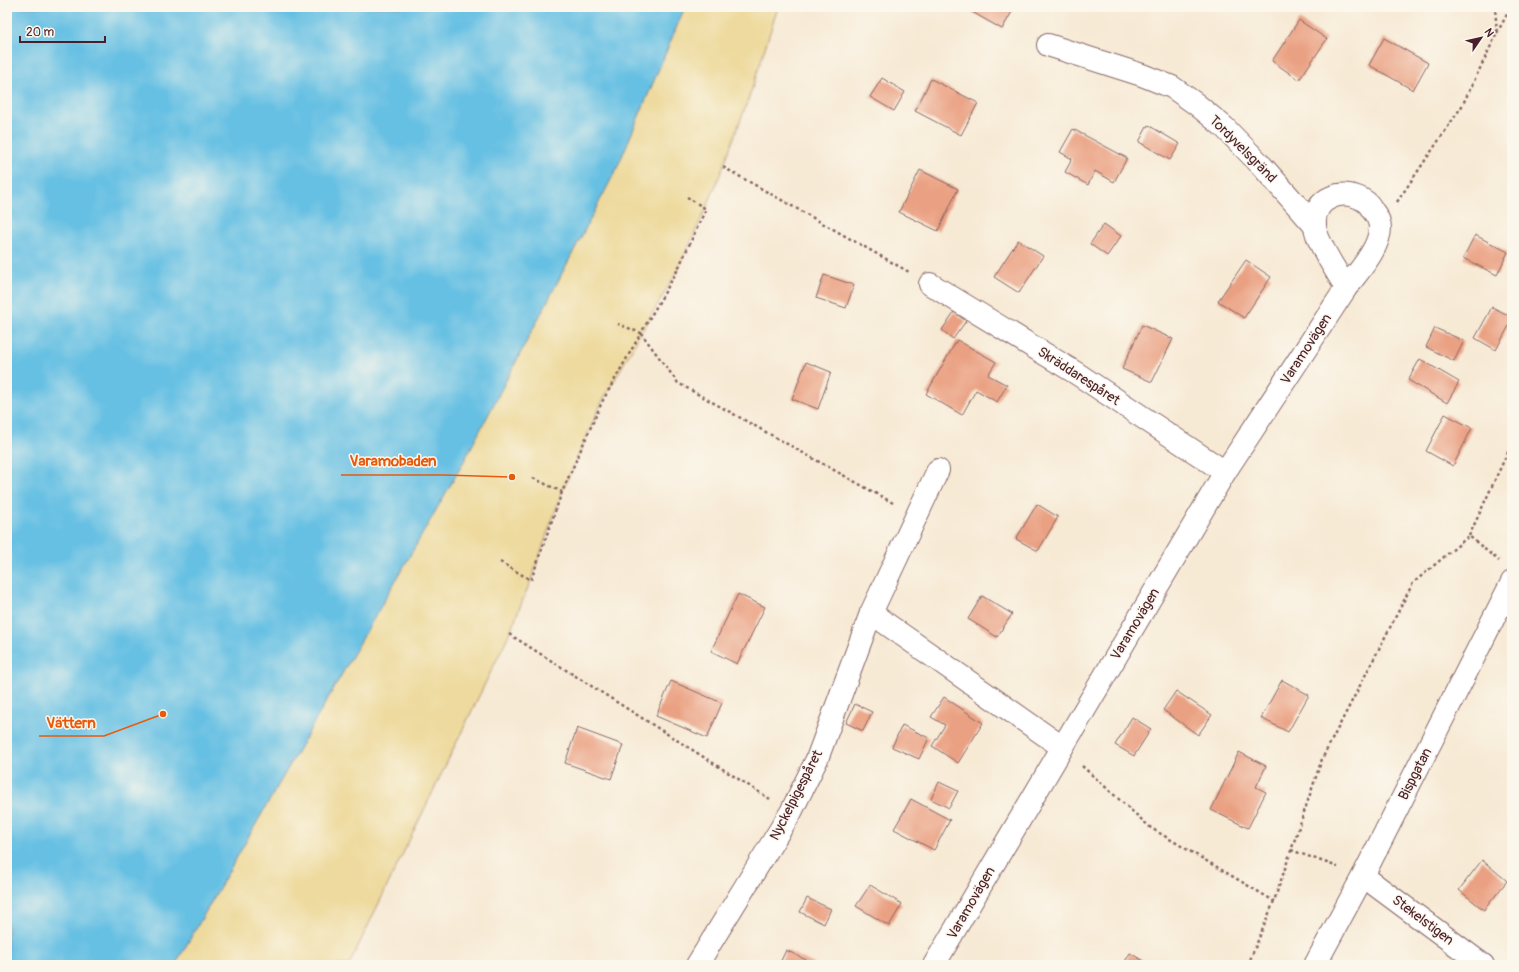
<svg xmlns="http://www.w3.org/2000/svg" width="1519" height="972" viewBox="0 0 1519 972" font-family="Pangolin,sans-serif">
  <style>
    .sand { fill: #eeda9e; stroke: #9c7c64 }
    .water { fill: #66c0e3; stroke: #587087 }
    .building { fill: #eaa082 }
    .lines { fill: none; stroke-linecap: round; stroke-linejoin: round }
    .minor-casing { stroke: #876666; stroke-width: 24 }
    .path { stroke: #876666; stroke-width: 2.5; stroke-dasharray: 3 3; stroke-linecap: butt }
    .minor { stroke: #fff; stroke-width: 22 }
    .labels { text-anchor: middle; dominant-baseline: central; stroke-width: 3; stroke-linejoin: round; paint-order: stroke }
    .street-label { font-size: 14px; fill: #4a1f2b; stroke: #fbf7ec }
    .leader { fill: none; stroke: #e8590c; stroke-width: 1.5 }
    .callout-dot { fill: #e8590c; stroke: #fbf7ec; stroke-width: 1.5 }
    .callout-label { font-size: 15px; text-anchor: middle; font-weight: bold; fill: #e8590c; stroke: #fbf7ec; stroke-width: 3; stroke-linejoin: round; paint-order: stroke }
  </style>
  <rect width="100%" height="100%" fill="#fbf7ec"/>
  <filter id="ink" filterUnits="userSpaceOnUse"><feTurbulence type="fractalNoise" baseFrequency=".025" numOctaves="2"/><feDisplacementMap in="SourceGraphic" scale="8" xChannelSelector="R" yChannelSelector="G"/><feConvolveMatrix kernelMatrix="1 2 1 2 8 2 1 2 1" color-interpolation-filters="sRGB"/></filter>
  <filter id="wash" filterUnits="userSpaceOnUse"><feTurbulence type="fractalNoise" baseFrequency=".012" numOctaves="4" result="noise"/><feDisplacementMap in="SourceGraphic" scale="16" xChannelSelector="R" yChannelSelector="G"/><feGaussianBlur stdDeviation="0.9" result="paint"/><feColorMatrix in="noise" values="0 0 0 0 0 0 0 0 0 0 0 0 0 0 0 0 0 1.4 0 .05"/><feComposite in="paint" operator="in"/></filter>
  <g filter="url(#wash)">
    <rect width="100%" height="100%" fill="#f7ead5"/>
    <polygon class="sand" points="685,7 778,7 751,92 723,167 706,209 676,273 641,333 602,402 562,492 531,580 509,634 349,965 175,965 463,463 617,168"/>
    <polygon class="water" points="7,7 685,7 617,168 463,463 175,965 7,965"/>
    <g id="blocks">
      <g class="building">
        <polygon points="975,7 1007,7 1013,10 1002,29 972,12"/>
        <polygon points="1299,20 1327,39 1299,80 1272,61"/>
        <polygon points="1384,38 1428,63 1413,90 1369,65"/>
        <polygon points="882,78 905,92 894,111 870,97"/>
        <polygon points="931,79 978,103 961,135 915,111"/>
        <polygon points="1148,125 1180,144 1170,160 1139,142"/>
        <polygon points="1073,129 1127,158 1114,182 1095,171 1088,185 1065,172 1072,159 1060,152"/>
        <polygon points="920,170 958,189 938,231 899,212"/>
        <polygon points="1104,224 1121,236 1107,256 1090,244"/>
        <polygon points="1475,235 1508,252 1497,275 1463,258"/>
        <polygon points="1018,240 1043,256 1019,293 994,277"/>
        <polygon points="1246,260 1271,277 1244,318 1218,301"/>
        <polygon points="824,275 854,285 846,308 816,298"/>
        <polygon points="1492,307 1512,317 1512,320 1496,350 1475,338"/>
        <polygon points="954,312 966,321 953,339 942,330"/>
        <polygon points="1142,325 1173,339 1152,382 1122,369"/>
        <polygon points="1435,328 1464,341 1454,361 1426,347"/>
        <polygon points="957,340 996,362 988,375 1007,385 997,402 976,390 962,415 926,394"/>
        <polygon points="1420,359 1459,382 1447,403 1408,380"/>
        <polygon points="806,362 831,372 818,409 792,399"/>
        <polygon points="1445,414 1472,428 1453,466 1426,451"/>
        <polygon points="1037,504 1058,517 1038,551 1016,539"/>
        <polygon points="738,594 765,607 737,664 711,651"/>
        <polygon points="982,596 1012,614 997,637 968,619"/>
        <polygon points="1282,680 1309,695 1288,732 1261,718"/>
        <polygon points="671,681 722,703 707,738 656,716"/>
        <polygon points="1176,691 1212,715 1198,735 1163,710"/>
        <polygon points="944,697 983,723 958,763 932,746 945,725 931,717"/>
        <polygon points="855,704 872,712 863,731 846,723"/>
        <polygon points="1132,717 1151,729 1134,756 1115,745"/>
        <polygon points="902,725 929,738 919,759 892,747"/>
        <polygon points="577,728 623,745 611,779 565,763"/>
        <polygon points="1239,752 1266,766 1256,787 1266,792 1248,828 1211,810"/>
        <polygon points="939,782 958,791 949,808 931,799"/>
        <polygon points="911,799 950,820 934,850 894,829"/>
        <polygon points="1482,860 1507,881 1484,910 1459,890"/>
        <polygon points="870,885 902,904 889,926 856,906"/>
        <polygon points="807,898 831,909 824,924 800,912"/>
        <polygon points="786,950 816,965 779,965"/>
        <polygon points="1130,953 1150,965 1123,965"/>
      </g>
    </g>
  </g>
  <g filter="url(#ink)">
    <use href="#blocks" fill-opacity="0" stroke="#876666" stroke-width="1"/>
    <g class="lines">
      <g class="minor-casing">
        <g id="minor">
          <polyline points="1048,45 1142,75 1172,87 1196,104 1224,127 1261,165 1315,226"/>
          <polyline points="930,284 1076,373 1225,472"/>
          <polyline points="871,613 1062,747"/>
          <polyline points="1363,876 1483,965"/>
          <polyline points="697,965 791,812 817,759 871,613 938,470"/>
          <path d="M 934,965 L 1225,472 L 1346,288 C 1358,272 1380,248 1380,228 C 1380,222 1377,216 1373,211 C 1371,208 1369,204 1366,202 C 1345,186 1312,197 1315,226 C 1316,242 1338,273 1346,288"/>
          <polyline points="1315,965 1363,876 1512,582"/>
        </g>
      </g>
      <g class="path">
        <polyline points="1497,33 1511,7"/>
        <polyline points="723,167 909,272"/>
        <polyline points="687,197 706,209 676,273 641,333 678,383 893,503"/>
        <polyline points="1397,202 1462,106 1497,33 1495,7"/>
        <polyline points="533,478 562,492"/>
        <polyline points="1469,536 1512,443"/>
        <polyline points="500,562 531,580 562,492 602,402 641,333 618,324"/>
        <polyline points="509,634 770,799"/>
        <polyline points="1082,766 1151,828 1274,901"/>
        <polyline points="1291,850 1338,867"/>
        <polyline points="1248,965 1274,901 1322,759 1413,583 1469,536 1499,561"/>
      </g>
      <use href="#minor" class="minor"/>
    </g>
  </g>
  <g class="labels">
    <g class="street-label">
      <text transform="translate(1243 149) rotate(45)">Tordyvelsgränd</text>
      <text transform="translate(1306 349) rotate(-57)">Varamovägen</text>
      <text transform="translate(1079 376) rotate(33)">Skräddarespåret</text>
      <text transform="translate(1135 624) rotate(-59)">Varamovägen</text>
      <text transform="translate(1415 774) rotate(-63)">Bispgatan</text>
      <text transform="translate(796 795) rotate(-63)">Nyckelpigespåret</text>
      <text transform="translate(971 903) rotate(-60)">Varamovägen</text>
      <text transform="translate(1423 920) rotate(37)">Stekelstigen</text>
    </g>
  </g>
  <path class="leader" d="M512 477L444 475H341M163 714L104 736H39"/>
  <g class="callout-dot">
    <circle cx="512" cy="477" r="4"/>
    <circle cx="163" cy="714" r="4"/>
  </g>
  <g class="callout-label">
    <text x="393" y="466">Varamobaden</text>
    <text x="71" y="728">Vättern</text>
  </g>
  <rect width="1519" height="972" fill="none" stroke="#fbf7ec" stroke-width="24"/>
  <g transform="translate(1481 38) rotate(56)" stroke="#fbf7ec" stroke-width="3" paint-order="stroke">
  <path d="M0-3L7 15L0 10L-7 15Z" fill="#4a1f2b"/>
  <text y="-6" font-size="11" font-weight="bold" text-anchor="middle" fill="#4a1f2b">N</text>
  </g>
  <path d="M20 36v6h85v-6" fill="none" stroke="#4a1f2b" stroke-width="2"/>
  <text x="26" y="36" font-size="12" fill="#4a1f2b" stroke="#fbf7ec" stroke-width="3" paint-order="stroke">20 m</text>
</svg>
